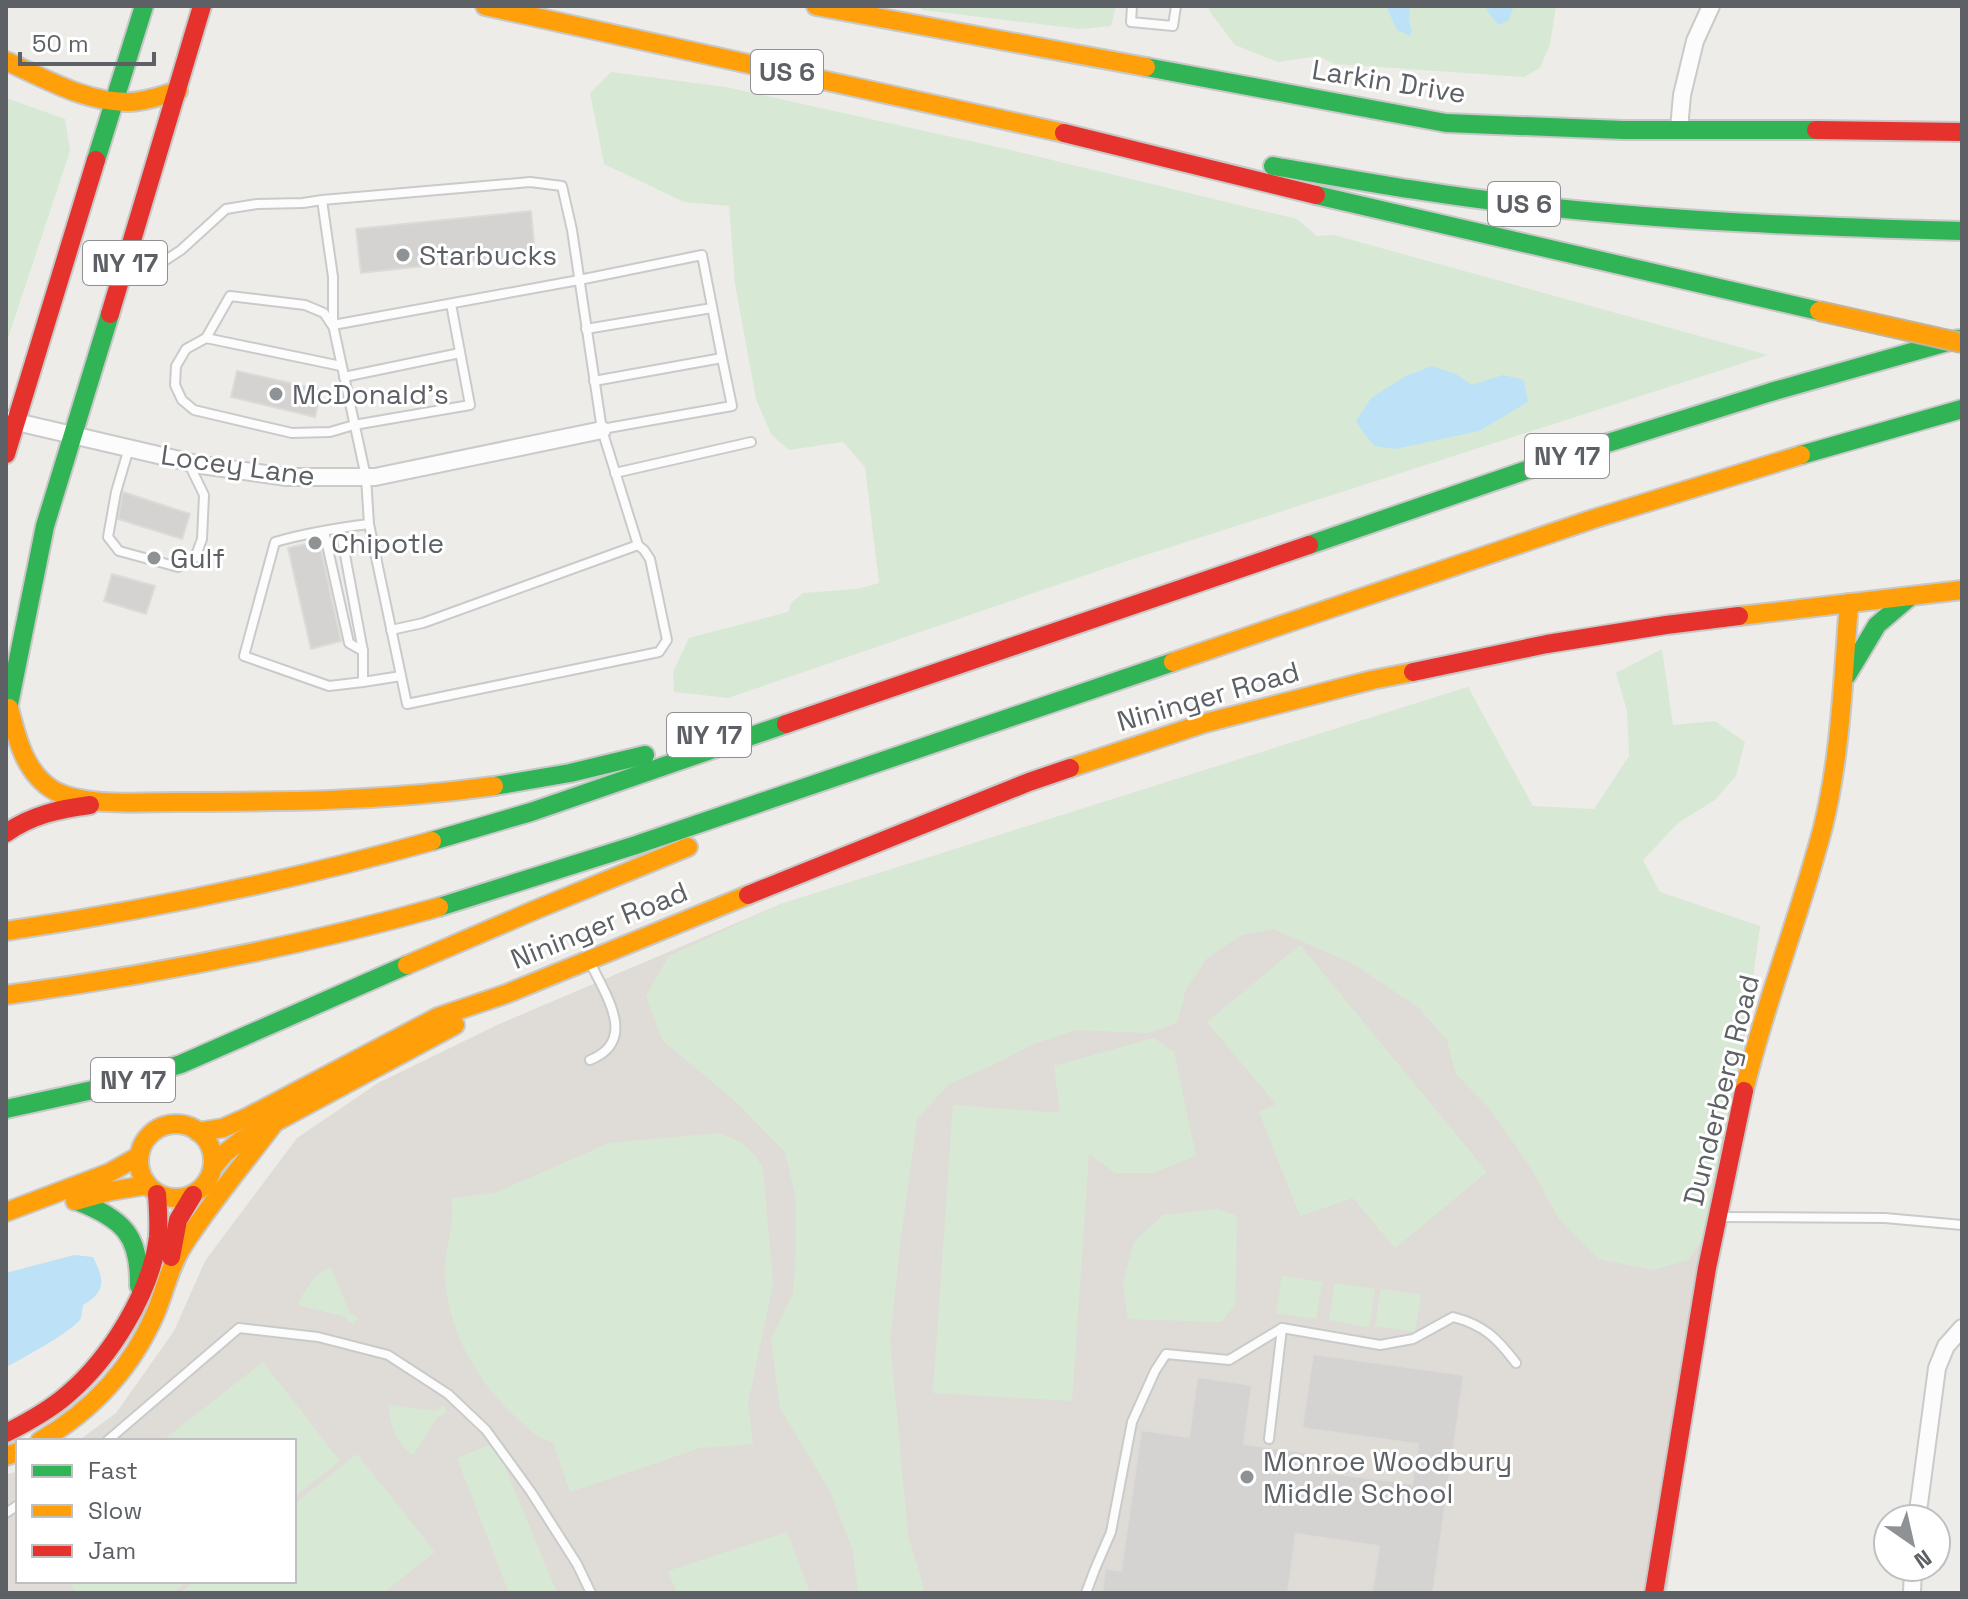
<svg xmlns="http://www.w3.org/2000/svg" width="1968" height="1599" viewBox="0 0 1968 1599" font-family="'Space Grotesk',sans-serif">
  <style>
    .education { fill: #dfdcd8 }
    .green { fill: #d7e9d4 }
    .water { fill: #bde1f6 }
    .building { fill: #d4d3d1; stroke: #dcdbd7; stroke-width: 2 }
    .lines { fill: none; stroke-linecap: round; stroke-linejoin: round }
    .lane-casing { stroke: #c9caca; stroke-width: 12 }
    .street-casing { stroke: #c9caca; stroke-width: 20 }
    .fast-casing { stroke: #c8c8c9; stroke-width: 22 }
    .slow-casing { stroke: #c8c8c9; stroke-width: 22 }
    .jam-casing { stroke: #c8c8c9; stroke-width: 22 }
    .lane { stroke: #fcfcfc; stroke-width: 8 }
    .street { stroke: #fcfcfc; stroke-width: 16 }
    .fast { stroke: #30b455; stroke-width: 18 }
    .slow { stroke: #ff9f0a; stroke-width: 18 }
    .jam { stroke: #e5322d; stroke-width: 18 }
    .slow-bridge-casing { stroke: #c4b496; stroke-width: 22; stroke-linecap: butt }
    .slow-bridge { stroke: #ff9f0a; stroke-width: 18 }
    .poi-dot { fill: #8f9294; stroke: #fff; stroke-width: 3 }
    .labels { text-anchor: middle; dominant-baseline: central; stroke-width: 6; stroke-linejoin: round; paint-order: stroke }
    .shield { fill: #fff; stroke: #8e9094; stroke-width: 2 }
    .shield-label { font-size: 26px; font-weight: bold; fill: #5d6166 }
    .street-label { font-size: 28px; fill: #5d6166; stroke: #fff }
    .poi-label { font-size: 28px; fill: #5d6166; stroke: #fff; text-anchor: start }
  </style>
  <rect width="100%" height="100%" fill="#edece8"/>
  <polygon class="education" points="1468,687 1563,871 1760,926 1667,1593 6,1593 6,1475 18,1471 18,1581 294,1581 294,1441 78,1441 116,1413 174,1331 205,1261 297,1138 378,1083 497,1025 781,904"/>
  <g class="green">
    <polygon points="917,6 1116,6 1111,26 1081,29 923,10"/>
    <polygon points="1208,6 1556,6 1550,44 1540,68 1524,77 1334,64 1319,56 1278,62 1235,45 1210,12"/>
    <polygon points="611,72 726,87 1011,150 1297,219 1317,236 1334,235 1768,355 1127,561 728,698 674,692 673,672 689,638 788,612 791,603 803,593 857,589 879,583 865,467 843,442 789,450 771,434 756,399 735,284 729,206 684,202 604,164 590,93"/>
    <polygon points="6,98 65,119 70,151 6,344"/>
    <polygon points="1662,649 1673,725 1715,721 1745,742 1736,776 1715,800 1678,823 1643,860 1660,892 1760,926 1717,1217 1688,1260 1653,1270 1599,1259 1559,1219 1531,1168 1489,1108 1456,1074 1447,1040 1418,1007 1352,963 1273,929 1242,935 1207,958 1186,989 1177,1023 1147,1033 1076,1030 1033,1044 993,1065 949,1084 917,1119 901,1237 890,1340 908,1535 925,1593 858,1593 853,1551 830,1491 780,1408 771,1340 793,1293 796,1248 796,1199 785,1152 735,1101 663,1041 646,996 669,956 781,904 1468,687 1533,806 1594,809 1629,756 1627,711 1616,673"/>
    <polygon points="1300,945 1487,1172 1395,1248 1353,1198 1300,1216 1259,1112 1276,1104 1207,1022"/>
    <polygon points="1154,1038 1174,1052 1196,1156 1152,1173 1115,1173 1089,1153 1072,1401 933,1393 953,1105 1060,1113 1054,1066"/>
    <path d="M 719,1133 C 743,1142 749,1146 763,1168 L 773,1284 L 748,1403 L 753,1444 L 700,1448 L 570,1492 L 553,1442 C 536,1438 531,1431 518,1419 C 476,1381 447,1330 445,1272 C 445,1247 456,1223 451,1198 L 495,1193 L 609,1143 Z"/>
    <polygon points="1217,1209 1237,1216 1235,1305 1221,1322 1128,1319 1123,1283 1134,1242 1163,1215"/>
    <path d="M 331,1267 L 350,1314 L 352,1313 L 358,1318 L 353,1324 L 346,1319 L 347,1317 L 298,1305 C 306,1287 313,1276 331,1267 Z"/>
    <polygon points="1282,1276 1322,1282 1316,1319 1276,1313"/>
    <polygon points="1335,1283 1375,1289 1369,1327 1329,1320"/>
    <polygon points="1381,1289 1421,1295 1415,1332 1375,1326"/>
    <polygon points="263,1362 340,1461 294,1497 294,1441 162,1441"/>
    <path d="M 389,1405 L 436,1411 L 444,1406 L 447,1413 L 439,1417 L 438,1416 L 413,1455 C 396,1443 390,1425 389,1405 Z"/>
    <polygon points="495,1443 557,1593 509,1593 457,1458"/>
    <polygon points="357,1454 435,1552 383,1593 180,1593 195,1581 294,1581 294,1504"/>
    <polygon points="787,1532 810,1593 677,1593 668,1571"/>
    <polygon points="68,1581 187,1581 172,1593 77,1593"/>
  </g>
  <g class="water">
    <polygon points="1386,6 1410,6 1409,21 1412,31 1410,36 1397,30"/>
    <polygon points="1486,6 1514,6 1508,21 1498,25 1488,12"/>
    <polygon points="1432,366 1456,374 1472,385 1503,375 1524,380 1528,402 1479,431 1395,449 1375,446 1365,435 1356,421 1371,398 1406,376"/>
    <path d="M 74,1255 L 93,1257 C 104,1279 107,1291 83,1305 C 82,1309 82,1314 81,1318 C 75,1330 20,1360 6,1367 L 6,1273 Z"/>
  </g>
  <g class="building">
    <polygon points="531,211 535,254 361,273 356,229"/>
    <polygon points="237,371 321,390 315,417 231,397"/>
    <polygon points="123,492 190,514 182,539 118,519"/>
    <polygon points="319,541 341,641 311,649 288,548"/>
    <polygon points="112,574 155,586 146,614 104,601"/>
    <polygon points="1313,1354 1464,1375 1433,1593 1372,1593 1379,1546 1296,1534 1288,1593 1102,1593 1105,1568 1121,1571 1141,1430 1189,1437 1197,1377 1252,1385 1244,1444 1308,1453 1306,1470 1412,1484 1418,1444 1302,1428"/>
  </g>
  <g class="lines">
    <g class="lane-casing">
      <g id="lane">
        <polyline points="1132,6 1131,22 1173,26 1176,6"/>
        <polyline points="127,268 152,269 181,250 226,209 257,204 303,203 322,200 530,182 562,186 572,230 602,430 638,545 644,550 650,559 667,640 659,652 407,704 369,524 366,477 333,325 333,277 322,200"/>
        <polyline points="333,325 579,280 702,255 722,358 594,381"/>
        <polyline points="586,329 712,308"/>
        <polyline points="206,338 230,296 305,305 324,313 332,325"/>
        <polyline points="341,366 206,338 186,349 176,366 175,385 182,400 194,410 292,433 330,432 354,425 470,405 451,304"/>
        <polyline points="344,377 460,353"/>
        <polyline points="602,429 732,406 722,358"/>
        <polyline points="129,448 116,492 108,537 119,551 178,567 195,558 202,539 204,495 189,464"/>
        <polyline points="615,473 751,442"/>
        <path d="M 340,528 L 363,651 L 363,682 L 329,686 L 244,656 L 275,542 C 306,533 337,528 369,524"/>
        <polyline points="324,531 349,643 363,651"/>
        <polyline points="391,630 423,623 638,545"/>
        <polyline points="363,682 401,676"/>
        <path d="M 590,1060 C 638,1041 606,996 591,964"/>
        <polyline points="1718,1217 1885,1218 1962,1225"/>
        <polyline points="1269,1439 1282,1328"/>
        <polyline points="107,1441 239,1328 318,1337 388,1355 448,1394 486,1430 531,1492 577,1564 591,1593"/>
        <polyline points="6,1513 18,1505"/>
        <path d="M 1086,1593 L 1095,1569 L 1111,1532 L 1132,1422 L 1155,1371 L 1166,1354 L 1229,1360 L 1282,1328 L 1380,1345 L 1413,1339 L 1453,1317 C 1484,1325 1497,1338 1516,1363"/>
      </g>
    </g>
    <g class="street-casing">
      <g id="street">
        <polyline points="1679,129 1682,95 1695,41 1711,6"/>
        <polyline points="8,420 201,465 287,477 375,477 602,430"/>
        <polyline points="1917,1519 1937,1368 1946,1346 1962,1328"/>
        <polyline points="1912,1593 1913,1567"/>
      </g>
    </g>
    <g class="fast-casing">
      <g id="fast">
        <polyline points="1146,67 1446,123 1623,130 1816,130"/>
        <polyline points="96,160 144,6"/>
        <path d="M 1273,166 C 1355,180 1437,195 1519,204 C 1666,221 1814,227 1962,231"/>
        <polyline points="1316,195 1819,311"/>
        <polyline points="1801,455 1962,409"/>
        <polyline points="1309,545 1582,451 1771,392 1958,339"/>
        <polyline points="1847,675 1877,625 1911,596"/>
        <polyline points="6,719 45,526 110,314"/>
        <polyline points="494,786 570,773 645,755"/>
        <polyline points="432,841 531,812 786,724"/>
        <polyline points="439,907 636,845 1173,662"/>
        <polyline points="6,1109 111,1086 181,1064 407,965"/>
        <path d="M 77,1201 C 123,1219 140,1235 139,1286"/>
      </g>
    </g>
    <g class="slow-casing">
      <g id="slow">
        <polyline points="485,6 1064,133"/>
        <polyline points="816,6 1146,67"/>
        <path d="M 6,61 C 44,78 86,103 129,102 C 146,102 162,95 178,91"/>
        <polyline points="1739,616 1962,590"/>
        <polyline points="1173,662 1593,519 1801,455"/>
        <path d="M 9,708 C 17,739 25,774 55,791 C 85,807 143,802 176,802 C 285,802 386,801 494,786"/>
        <polyline points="1070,768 1205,723 1372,680 1413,672"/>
        <path d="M 6,931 C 150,910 292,880 432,841"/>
        <polyline points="407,965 535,910 688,847"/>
        <path d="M 6,995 C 152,975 297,947 439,907"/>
        <path d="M 1744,1091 C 1765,1002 1800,916 1823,827 C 1841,754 1843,678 1849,603"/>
        <circle cx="176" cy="1161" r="37"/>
        <polyline points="198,1132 223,1128 248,1117 438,1017 506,994 748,895"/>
        <polyline points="214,1166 225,1153 240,1141 455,1025"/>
        <polyline points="75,1201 111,1191 147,1185"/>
        <polyline points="6,1212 109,1173 139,1156"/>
        <path d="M 40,1441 C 93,1410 132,1368 156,1312 C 165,1290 170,1265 184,1244 C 211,1202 245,1162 275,1122"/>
        <polyline points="6,1456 18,1452"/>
      </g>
    </g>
    <g class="jam-casing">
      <g id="jam">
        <polyline points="1816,130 1962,132"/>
        <polyline points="1064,133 1316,195"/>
        <polyline points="110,314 202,6"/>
        <polyline points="6,454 96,160"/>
        <polyline points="1413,672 1547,644 1666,625 1739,616"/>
        <polyline points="786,724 1309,545"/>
        <path d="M 6,833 C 32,815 59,809 90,805"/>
        <polyline points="748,895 1029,782 1070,768"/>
        <polyline points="171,1257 178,1220 193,1195"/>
        <path d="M 6,1433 C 28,1422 50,1410 68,1394 C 110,1358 151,1293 158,1237 C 159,1223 158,1208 157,1194"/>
        <polyline points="1654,1593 1707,1268 1744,1091"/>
      </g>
    </g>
    <use href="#lane" class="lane"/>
    <use href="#street" class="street"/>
    <use href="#fast" class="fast"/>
    <use href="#slow" class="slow"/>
    <use href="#jam" class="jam"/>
    <g class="slow-bridge-casing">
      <polyline id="slow-bridge" points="1819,311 1962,343"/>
    </g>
    <use href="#slow-bridge" class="slow-bridge"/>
  </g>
  <g class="poi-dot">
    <circle cx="403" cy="255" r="8"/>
    <circle cx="276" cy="394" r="8"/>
    <circle cx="315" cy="543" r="8"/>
    <circle cx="154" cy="558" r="8"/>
    <circle cx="1247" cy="1477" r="8"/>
  </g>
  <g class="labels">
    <g class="shield">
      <rect x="751" y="50" width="72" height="44" rx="6"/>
      <rect x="1488" y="182" width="72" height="44" rx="6"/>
      <rect x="83" y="241" width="84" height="44" rx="6"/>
      <rect x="1525" y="434" width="84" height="44" rx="6"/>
      <rect x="667" y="713" width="84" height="44" rx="6"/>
      <rect x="91" y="1058" width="84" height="44" rx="6"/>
    </g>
    <g class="shield-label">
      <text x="787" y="72">US 6</text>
      <text x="1524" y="204">US 6</text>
      <text x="125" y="263">NY 17</text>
      <text x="1567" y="456">NY 17</text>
      <text x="709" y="735">NY 17</text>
      <text x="133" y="1080">NY 17</text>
    </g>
    <g class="street-label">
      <text transform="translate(1389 81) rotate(9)">Larkin Drive</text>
      <text transform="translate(238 465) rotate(8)">Locey Lane</text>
      <text transform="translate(1208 696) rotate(-16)">Nininger Road</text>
      <text transform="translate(599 925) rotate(-22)">Nininger Road</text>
      <text transform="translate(1721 1090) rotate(-76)">Dunderberg Road</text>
    </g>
    <g class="poi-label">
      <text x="419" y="255">Starbucks</text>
      <text x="292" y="394">McDonald's</text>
      <text x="331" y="543">Chipotle</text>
      <text x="170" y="558">Gulf</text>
      <text x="1263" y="1461">Monroe Woodbury<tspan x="1263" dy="32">Middle School</tspan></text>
    </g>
  </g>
  <rect width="1968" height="1599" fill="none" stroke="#5d6166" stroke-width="16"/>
  <rect x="16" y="1439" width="280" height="144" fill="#ffffff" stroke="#bec0c2" stroke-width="2"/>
  <rect x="32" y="1465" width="40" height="12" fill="#30b455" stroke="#bec0c2" stroke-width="2"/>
  <text x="88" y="1479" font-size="24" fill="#5d6166">Fast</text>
  <rect x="32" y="1505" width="40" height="12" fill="#ff9f0a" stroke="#bec0c2" stroke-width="2"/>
  <text x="88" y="1519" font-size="24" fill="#5d6166">Slow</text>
  <rect x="32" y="1545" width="40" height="12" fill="#e5322d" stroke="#bec0c2" stroke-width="2"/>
  <text x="88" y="1559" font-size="24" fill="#5d6166">Jam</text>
  <g transform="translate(1912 1543) rotate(146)"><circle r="38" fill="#ffffff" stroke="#bec0c2" stroke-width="2"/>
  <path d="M0-6L14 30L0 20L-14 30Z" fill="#8f9294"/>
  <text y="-12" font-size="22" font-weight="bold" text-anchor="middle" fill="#5d6166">N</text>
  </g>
  <path d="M20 52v12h134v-12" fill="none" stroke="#5d6166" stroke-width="4"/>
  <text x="32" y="52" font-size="24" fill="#5d6166" stroke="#ffffff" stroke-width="6" paint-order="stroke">50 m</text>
</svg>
